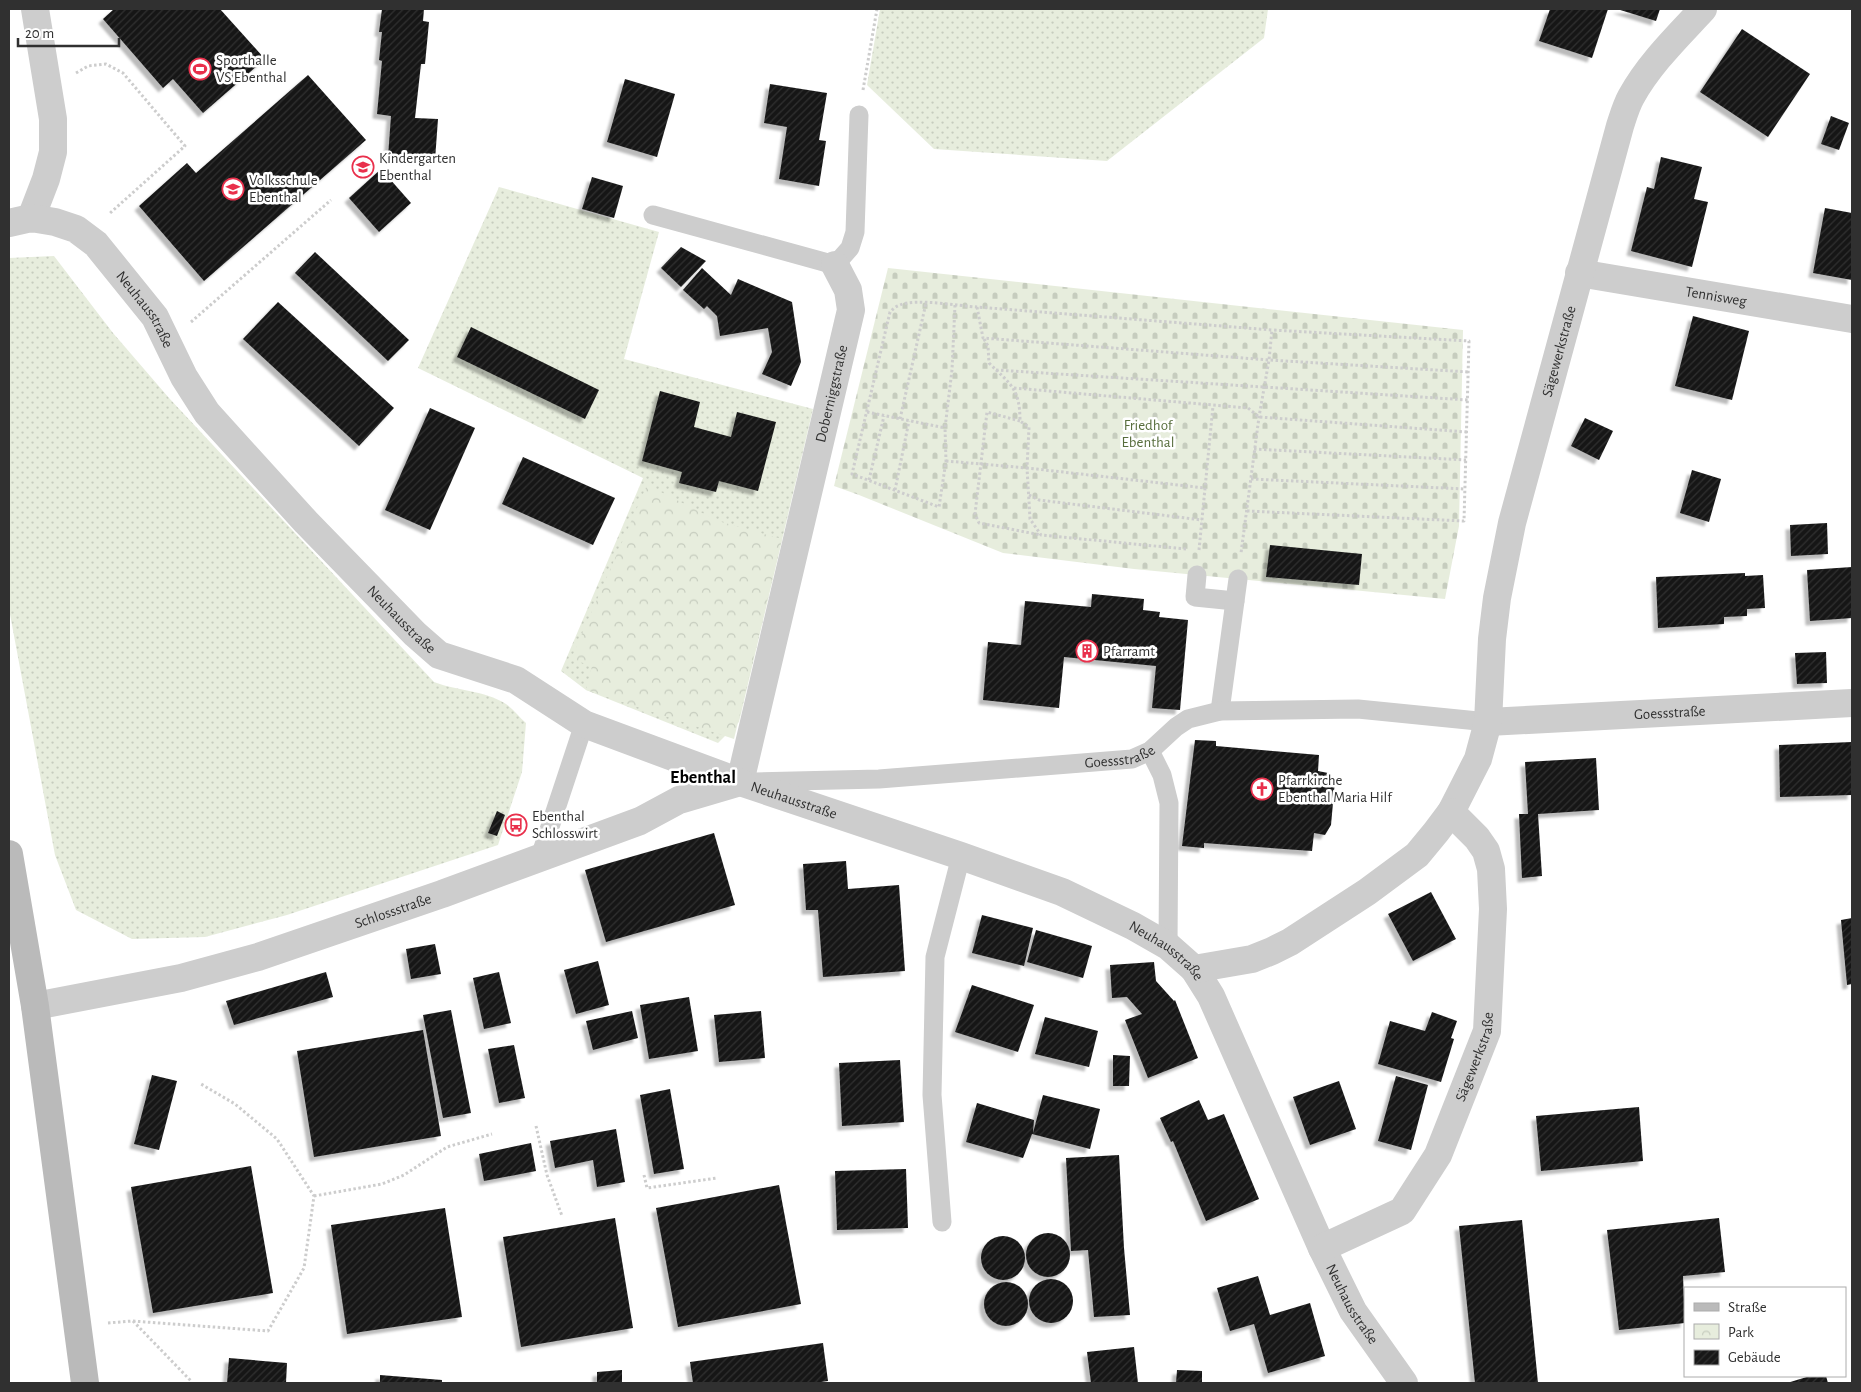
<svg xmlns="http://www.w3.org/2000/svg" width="1861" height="1392" viewBox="0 0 1861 1392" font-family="'Alegreya Sans',sans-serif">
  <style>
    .grass { fill: url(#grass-dots) }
    .cemetery { fill: url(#cemetery-stones) }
    .park { fill: url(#park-crowns) }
    .building { fill: url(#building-hatch); filter: url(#shadow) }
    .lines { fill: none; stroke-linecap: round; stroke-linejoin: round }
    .path { stroke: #cdcdcd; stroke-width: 3; stroke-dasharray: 2.5 2.5; stroke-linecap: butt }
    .lane { stroke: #cdcdcd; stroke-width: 19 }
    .street { stroke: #cdcdcd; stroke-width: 28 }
    .secondary { stroke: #bababa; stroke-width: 28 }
    .labels { text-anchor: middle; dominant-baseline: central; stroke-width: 5; stroke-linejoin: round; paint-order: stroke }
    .poi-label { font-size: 15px; fill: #303030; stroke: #fff; text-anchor: start }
    .street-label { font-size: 15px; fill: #303030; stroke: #fff }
    .park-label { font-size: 15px; fill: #576d3c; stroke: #fff }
    .quarter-label { font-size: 18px; font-weight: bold; fill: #000; stroke: #fff }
  </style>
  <defs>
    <pattern id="grass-dots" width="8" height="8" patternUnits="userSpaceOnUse" patternTransform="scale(1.25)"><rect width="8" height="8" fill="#e7eddd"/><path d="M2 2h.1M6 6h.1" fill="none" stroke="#c6ccbe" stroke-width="1.8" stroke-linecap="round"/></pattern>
    <pattern id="cemetery-stones" width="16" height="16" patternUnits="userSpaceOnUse" patternTransform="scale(1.25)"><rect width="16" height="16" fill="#e7eddd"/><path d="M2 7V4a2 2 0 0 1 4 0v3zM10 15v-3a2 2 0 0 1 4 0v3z" fill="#c6ccbe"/></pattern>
    <pattern id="park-crowns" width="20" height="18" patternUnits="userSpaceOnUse" patternTransform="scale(1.25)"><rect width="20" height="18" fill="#e7eddd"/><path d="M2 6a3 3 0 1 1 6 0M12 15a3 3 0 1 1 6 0" fill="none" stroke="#c6ccbe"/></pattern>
    <pattern id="building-hatch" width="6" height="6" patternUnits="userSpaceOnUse" patternTransform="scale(1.25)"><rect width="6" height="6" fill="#171717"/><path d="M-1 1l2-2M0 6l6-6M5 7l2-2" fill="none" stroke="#303030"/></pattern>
    <filter id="shadow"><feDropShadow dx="-4.5" dy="4.5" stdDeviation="1" flood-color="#0004"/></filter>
  </defs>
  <rect width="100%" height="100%" fill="#fff"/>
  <g class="grass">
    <polygon points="880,9 1268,9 1264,38 1107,161 934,149 867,85"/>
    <polygon points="499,187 659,232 624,359 813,409 739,722 718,743 586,690 561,671 643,478 418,368"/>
    <path d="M 54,256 L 113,333 L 169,398 L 434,682 C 457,691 484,690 506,704 C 513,709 519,717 526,723 L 522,772 L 498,845 L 287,915 L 205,937 L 132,939 L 76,910 L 55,855 L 9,609 L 9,258 Z"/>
  </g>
  <polygon class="cemetery" points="888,268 1463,330 1459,526 1445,599 1134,569 1003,553 859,495 834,486"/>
  <polygon class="park" points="647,485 718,521 782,539 734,739 586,690 592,666 571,659"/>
  <g class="building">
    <polygon points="114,9 220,9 265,59 203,113 173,79 163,88 103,19"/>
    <polygon points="382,9 424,9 423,21 429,22 425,64 421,64 415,118 438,119 435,160 388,157 391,116 377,114 382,61 379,60 382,32 379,32"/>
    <polygon points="1550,9 1608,9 1592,58 1539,41"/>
    <polygon points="1617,9 1660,9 1656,21"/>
    <polygon points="1742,29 1810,74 1768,137 1700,92"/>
    <polygon points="308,75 366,140 204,281 139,206 187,163 196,173"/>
    <polygon points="625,79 675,94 657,157 607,142"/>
    <polygon points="770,84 827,93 819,140 826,141 819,186 779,179 787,127 764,123"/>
    <polygon points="1831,116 1849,123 1839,150 1821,144"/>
    <polygon points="1661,157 1702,167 1694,199 1708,202 1692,267 1631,251 1647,187 1654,189"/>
    <polygon points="381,169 411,203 379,232 349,198"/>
    <polygon points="592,177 623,186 614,218 582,209"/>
    <polygon points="1825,208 1852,213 1852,280 1813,273"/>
    <polygon points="681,247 706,261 681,287 661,268"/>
    <polygon points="315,252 409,340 388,361 295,273"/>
    <polygon points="702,268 731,295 738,279 792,302 801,362 791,386 762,374 772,352 768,328 720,336 717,316 707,306 704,309 683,290"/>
    <polygon points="278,302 394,408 359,446 243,339"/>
    <polygon points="1693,316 1749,331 1732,400 1675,386"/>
    <polygon points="471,327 599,390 585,419 457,357"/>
    <polygon points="660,391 700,402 694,427 731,437 737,412 776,422 758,491 719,481 716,492 679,483 682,472 642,461"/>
    <polygon points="430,408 475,428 430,530 385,510"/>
    <polygon points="1585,418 1613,431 1599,460 1571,446"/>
    <polygon points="523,457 615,498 593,545 502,504"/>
    <polygon points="1692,470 1721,479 1709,522 1680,513"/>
    <polygon points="1827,523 1828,554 1791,556 1790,525"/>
    <polygon points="1270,545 1362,554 1359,585 1266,577"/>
    <polygon points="1852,567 1852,618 1810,621 1807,570"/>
    <polygon points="1745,573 1745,576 1763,575 1765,608 1747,609 1747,616 1724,617 1724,624 1658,628 1656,577"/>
    <polygon points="1092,594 1144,599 1143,610 1160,612 1159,617 1188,620 1180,710 1152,708 1156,666 1064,657 1059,708 983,700 988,642 1021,645 1025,601 1091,607"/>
    <polygon points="1826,652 1827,683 1797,684 1795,653"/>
    <polygon points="1195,740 1216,741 1216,746 1319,755 1318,771 1328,773 1335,781 1331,825 1325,835 1314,833 1312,851 1204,843 1204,848 1182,846"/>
    <polygon points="1852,742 1852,795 1780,797 1779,745"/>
    <polygon points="1596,758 1599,810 1538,814 1542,876 1522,878 1519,814 1528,814 1525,762"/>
    <polygon points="497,811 505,815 497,836 488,833"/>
    <polygon points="714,833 735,905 606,942 585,870"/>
    <polygon points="846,861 848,889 899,885 905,971 823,977 818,910 806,910 803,864"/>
    <polygon points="1431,892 1456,939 1413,961 1388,914"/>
    <polygon points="982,915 1033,928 1024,966 972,953"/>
    <polygon points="1852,918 1852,984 1847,985 1841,920"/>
    <polygon points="1036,930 1092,946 1083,978 1027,962"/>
    <polygon points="435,944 441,974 411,979 406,949"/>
    <polygon points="598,961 609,1005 576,1014 564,970"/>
    <polygon points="1154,962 1156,981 1174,1001 1175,1000 1198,1058 1148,1078 1125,1020 1142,1014 1127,997 1112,998 1110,965"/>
    <polygon points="326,972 333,997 234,1025 226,1001"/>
    <polygon points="499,972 511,1023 484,1029 473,978"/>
    <polygon points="972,985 1034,1005 1018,1052 955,1032"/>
    <polygon points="689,997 698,1051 649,1059 640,1005"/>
    <polygon points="451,1010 471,1113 443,1118 423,1015"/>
    <polygon points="632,1011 638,1038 593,1050 586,1021"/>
    <polygon points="761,1011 765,1058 719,1062 714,1015"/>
    <polygon points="1432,1012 1457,1021 1451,1038 1454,1039 1441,1082 1378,1064 1390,1021 1425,1031"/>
    <polygon points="1045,1017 1098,1031 1089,1067 1035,1054"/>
    <polygon points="423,1030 441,1136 314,1157 297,1051"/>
    <polygon points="514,1045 525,1098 499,1103 488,1049"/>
    <polygon points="1113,1055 1130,1056 1129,1086 1113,1086"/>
    <polygon points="900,1060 904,1122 842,1126 839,1063"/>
    <polygon points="152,1075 177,1081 159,1150 134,1144"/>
    <polygon points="1396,1076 1428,1085 1411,1150 1378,1141"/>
    <polygon points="1339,1081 1356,1129 1310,1145 1293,1097"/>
    <polygon points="670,1089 684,1169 654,1174 640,1095"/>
    <polygon points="1043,1095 1100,1109 1090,1149 1032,1134 1023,1158 966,1142 977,1103 1034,1120 1033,1133"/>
    <polygon points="1199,1100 1208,1120 1224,1114 1259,1199 1206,1221 1173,1141 1171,1142 1160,1118"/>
    <polygon points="1639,1107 1643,1161 1541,1171 1536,1116"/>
    <polygon points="616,1129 625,1182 597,1187 593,1160 555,1168 550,1141"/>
    <polygon points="531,1143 536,1171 484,1181 479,1154"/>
    <polygon points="1119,1155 1124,1248 1130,1315 1094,1317 1088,1250 1071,1251 1066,1158"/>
    <polygon points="251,1166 273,1293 153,1313 131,1187"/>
    <polygon points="906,1169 908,1228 837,1230 835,1171"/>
    <polygon points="779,1185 801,1304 678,1327 656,1208"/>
    <polygon points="445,1208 462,1317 347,1334 331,1225"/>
    <polygon points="615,1218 633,1328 521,1347 503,1237"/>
    <polygon points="1719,1218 1725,1272 1683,1276 1685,1323 1619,1330 1607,1230"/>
    <polygon points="1522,1220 1538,1383 1475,1383 1459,1226"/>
    <circle cx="1048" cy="1255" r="22"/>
    <circle cx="1003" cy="1258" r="22"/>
    <polygon points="1258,1276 1270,1315 1310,1303 1325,1356 1268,1373 1254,1324 1230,1331 1217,1288"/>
    <circle cx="1051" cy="1301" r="22"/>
    <circle cx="1006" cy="1304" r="22"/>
    <polygon points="823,1343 828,1381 814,1383 693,1383 690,1362"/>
    <polygon points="1134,1347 1138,1383 1091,1383 1087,1352"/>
    <polygon points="229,1358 287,1363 286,1383 227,1383"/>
    <polygon points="622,1370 622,1383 597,1383 597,1372"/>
    <polygon points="1177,1370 1202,1371 1202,1383 1176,1383"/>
    <polygon points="380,1375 442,1380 442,1383 380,1383"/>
    <polygon points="1810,1376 1826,1376 1828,1383 1787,1383"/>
  </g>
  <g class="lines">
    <g class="path">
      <polyline points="76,73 88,66 106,64 123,73 185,146 109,214"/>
      <polyline points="863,90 877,9"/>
      <path d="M 955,305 L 952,370 L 945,428 L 946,461 L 939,507 L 852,474 L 890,312 C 893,309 896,306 900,305 C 916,298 959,306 977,307 L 1272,330 L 1269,360 L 1259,417 L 1241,553"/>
      <polyline points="977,307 983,338 1269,360 1469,372"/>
      <polyline points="191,322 331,200"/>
      <path d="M 984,339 L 988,346 L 989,363 C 1010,384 1020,388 1020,421 L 1029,427 L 1027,468 L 1205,488"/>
      <polyline points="996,370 1468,400"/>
      <polyline points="1014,388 1248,408 1259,417 1467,432"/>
      <polyline points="867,412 945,428"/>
      <polyline points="900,419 926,303"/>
      <polyline points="1020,421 987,412 975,514 979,523 1041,535"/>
      <polyline points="1254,449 1466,460"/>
      <polyline points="946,461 1027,468 1030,519 1041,535 1186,549"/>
      <polyline points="1251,479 1465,489"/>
      <polyline points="869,480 884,416"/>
      <polyline points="895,490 909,421"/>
      <polyline points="1029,495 1039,500 1202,520"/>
      <polyline points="1247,511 1464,521 1469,341 1272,330"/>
      <polyline points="1199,550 1213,406"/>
      <polyline points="536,1126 547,1175 562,1216"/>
      <polyline points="644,1175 647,1188 717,1178"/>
      <polyline points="314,1196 382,1184 404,1175 447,1147 492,1134"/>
      <polyline points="133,1321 191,1381"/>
      <polyline points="108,1323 132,1321 268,1331 304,1268 314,1196 277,1139 235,1104 201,1084"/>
    </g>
    <g class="lane">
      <polyline points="653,215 835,265 850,248 855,232 859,115"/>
      <polyline points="1197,575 1195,597 1235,601"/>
      <polyline points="1220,711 1238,579"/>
      <polyline points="1150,751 1162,775 1169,803 1168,946"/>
      <path id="s1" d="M 756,782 L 879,779 L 1132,759 L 1150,751 L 1176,727 L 1188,719 L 1220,711 L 1358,709 L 1488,722"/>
      <polyline points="540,857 584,724"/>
      <polyline points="942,1222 932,1095 935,957 961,856"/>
    </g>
    <g class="street">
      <polyline points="31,218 46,179 53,152 53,119 35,9"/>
      <path id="s2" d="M 9,223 L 31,218 L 55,222 L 76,229 L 96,244 L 155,317 L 184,377 L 207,413 L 306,522 L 415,634 L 439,655 L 516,680 L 584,724 L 740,782 L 961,856 L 1062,892 L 1133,926 L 1168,946 L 1194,969 L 1211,996 L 1322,1248 L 1353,1311 L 1404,1383"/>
      <path id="s3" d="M 1579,273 L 1852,319"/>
      <path id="s4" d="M 1488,722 L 1852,703"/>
      <path id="s5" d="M 740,782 L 851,310 L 848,290 L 835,265"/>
      <path id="s6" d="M 1194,969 L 1252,959 L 1272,951 L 1290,942 L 1367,892 L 1417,855 L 1436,832 L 1451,812 L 1478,759 L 1488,722 L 1492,639 L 1497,598 L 1512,523 L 1620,126 C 1623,117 1626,106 1631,97 C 1649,64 1678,36 1703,9"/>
      <path id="s7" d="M 35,1006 L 181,978 L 258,957 L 442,894 L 640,821 L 679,800 L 740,782"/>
      <path id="s8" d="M 1322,1248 L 1402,1211 L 1438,1155 L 1487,1031 L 1493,909 L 1491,869 L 1486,851 L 1477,838 L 1451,812"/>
    </g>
    <polyline class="secondary" points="9,854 35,1006 85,1383"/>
  </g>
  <defs>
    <g id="stadium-ring" transform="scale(1.125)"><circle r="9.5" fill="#fff" stroke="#e9304c" stroke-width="1.5"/><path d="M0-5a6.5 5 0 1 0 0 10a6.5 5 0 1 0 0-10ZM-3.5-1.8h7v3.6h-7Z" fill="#e9304c"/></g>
    <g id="school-ring" transform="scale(1.125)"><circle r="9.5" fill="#fff" stroke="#e9304c" stroke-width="1.5"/><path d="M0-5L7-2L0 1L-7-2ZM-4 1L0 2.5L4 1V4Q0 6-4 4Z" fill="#e9304c"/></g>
    <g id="building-ring" transform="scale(1.125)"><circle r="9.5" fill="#fff" stroke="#e9304c" stroke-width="1.5"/><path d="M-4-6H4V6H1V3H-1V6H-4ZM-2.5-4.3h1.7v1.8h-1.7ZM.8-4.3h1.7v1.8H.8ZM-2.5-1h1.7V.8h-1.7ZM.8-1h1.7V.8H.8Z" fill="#e9304c"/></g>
    <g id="church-ring" transform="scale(1.125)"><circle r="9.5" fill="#fff" stroke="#e9304c" stroke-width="1.5"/><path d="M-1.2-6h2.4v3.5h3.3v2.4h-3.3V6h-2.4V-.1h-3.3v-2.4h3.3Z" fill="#e9304c"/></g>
    <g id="bus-ring" transform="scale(1.125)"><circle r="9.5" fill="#fff" stroke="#e9304c" stroke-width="1.5"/><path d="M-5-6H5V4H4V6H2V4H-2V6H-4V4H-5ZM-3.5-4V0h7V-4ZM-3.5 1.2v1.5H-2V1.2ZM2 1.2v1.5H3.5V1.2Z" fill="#e9304c"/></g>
  </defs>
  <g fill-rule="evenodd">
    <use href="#stadium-ring" x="200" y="69"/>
    <use href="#school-ring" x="363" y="167"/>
    <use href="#school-ring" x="233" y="189"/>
    <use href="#building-ring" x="1087" y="651"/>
    <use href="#church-ring" x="1262" y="789"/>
    <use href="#bus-ring" x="516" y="825"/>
  </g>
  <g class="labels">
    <g class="poi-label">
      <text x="216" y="60">Sporthalle<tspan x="216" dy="17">VS Ebenthal</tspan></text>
      <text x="379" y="158">Kindergarten<tspan x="379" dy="17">Ebenthal</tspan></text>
      <text x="249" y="180">Volksschule<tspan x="249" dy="17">Ebenthal</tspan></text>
      <text x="1103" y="651">Pfarramt</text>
      <text x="1278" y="780">Pfarrkirche<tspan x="1278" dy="17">Ebenthal Maria Hilf</tspan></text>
      <text x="532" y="816">Ebenthal<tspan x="532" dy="17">Schlosswirt</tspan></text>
    </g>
    <g class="street-label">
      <text stroke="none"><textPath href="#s3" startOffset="139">Tennisweg</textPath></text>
      <text stroke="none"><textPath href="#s2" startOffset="176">Neuhausstraße</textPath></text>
      <text stroke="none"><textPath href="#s6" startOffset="786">Sägewerkstraße</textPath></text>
      <text stroke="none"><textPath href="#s5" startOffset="399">Doberniggstraße</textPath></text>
      <text stroke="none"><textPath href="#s2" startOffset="581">Neuhausstraße</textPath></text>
      <text stroke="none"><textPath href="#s4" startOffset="182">Goessstraße</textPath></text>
      <text stroke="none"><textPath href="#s1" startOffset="365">Goessstraße</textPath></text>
      <text stroke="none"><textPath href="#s2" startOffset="1018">Neuhausstraße</textPath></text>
      <text stroke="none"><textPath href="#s7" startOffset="371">Schlossstraße</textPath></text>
      <text stroke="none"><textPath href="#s2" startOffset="1422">Neuhausstraße</textPath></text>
      <text stroke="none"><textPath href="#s8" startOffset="260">Sägewerkstraße</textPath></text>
      <text stroke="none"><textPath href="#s2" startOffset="1826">Neuhausstraße</textPath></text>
    </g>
    <g class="park-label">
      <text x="1148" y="425">Friedhof<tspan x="1148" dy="17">Ebenthal</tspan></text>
    </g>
    <g class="quarter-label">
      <text x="703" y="778">Ebenthal</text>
    </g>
  </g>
  <rect width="1861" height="1392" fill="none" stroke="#303030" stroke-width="20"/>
  <rect x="1684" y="1287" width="162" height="90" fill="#ffffff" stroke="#acacac"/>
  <rect x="1694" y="1303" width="25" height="8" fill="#bababa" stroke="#acacac"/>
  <text x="1728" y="1312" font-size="15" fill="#303030">Straße</text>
  <rect x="1694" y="1324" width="25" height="15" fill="url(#park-crowns)" stroke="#acacac"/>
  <text x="1728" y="1337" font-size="15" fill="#303030">Park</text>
  <rect x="1694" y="1350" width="25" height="15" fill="url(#building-hatch)" stroke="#acacac"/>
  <text x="1728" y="1362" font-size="15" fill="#303030">Gebäude</text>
  <path d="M18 38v8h101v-8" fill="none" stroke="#303030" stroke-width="2.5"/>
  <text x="25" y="38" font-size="15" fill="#303030" stroke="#ffffff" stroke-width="4" paint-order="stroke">20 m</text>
</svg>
